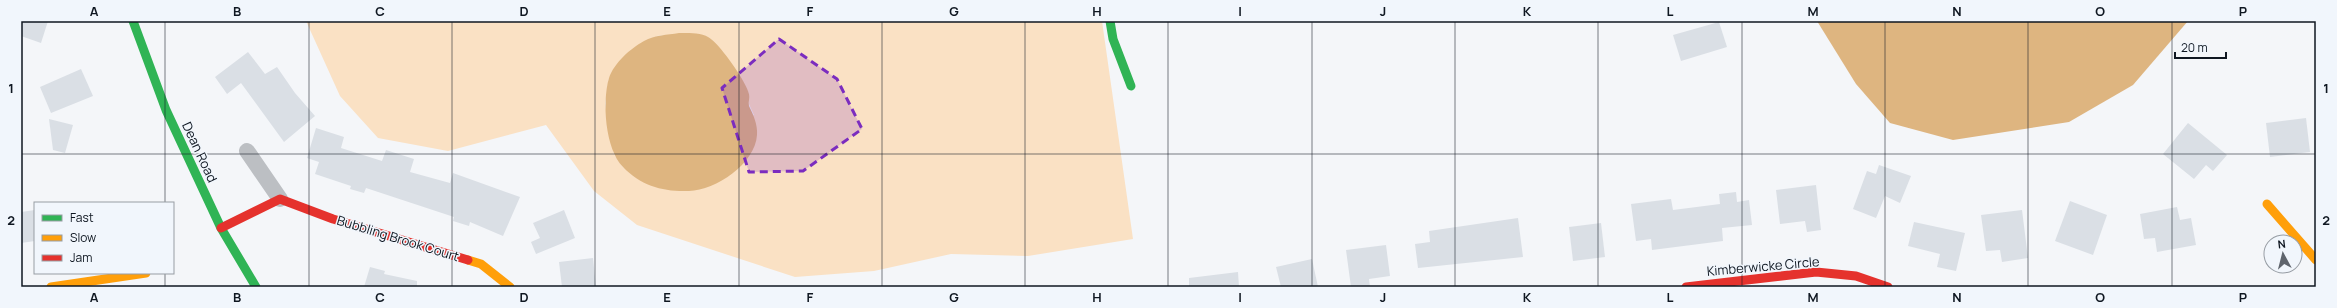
<svg xmlns="http://www.w3.org/2000/svg" width="2337" height="308" viewBox="0 0 2337 308" font-family="Manrope,sans-serif">
  <style>
    .green { fill: #fae1c4; fill-rule: evenodd }
    .water { fill: #deb580 }
    .building { fill: #dadfe5 }
    .lines { fill: none; stroke-linecap: round; stroke-linejoin: round }
    .street { stroke: #bcbfc3; stroke-width: 16 }
    .fast { stroke: #30b455; stroke-width: 9 }
    .slow { stroke: #ff9f0a; stroke-width: 9 }
    .jam { stroke: #e5322d; stroke-width: 9 }
    .marked { fill: #7b2cbf; fill-opacity: 0.2; stroke: #7b2cbf; stroke-width: 3; stroke-dasharray: 8 5; stroke-linejoin: round }
    .grid { fill: none; stroke: #0f1721; stroke-width: 1; stroke-opacity: 0.55 }
    .labels { text-anchor: middle; dominant-baseline: central; stroke-width: 3; stroke-linejoin: round; paint-order: stroke }
    .street-label { font-size: 13px; fill: #0f1721; stroke: #f1f6fc }
    .neatline { fill: none; stroke: #0f1721; stroke-width: 1.5 }
    .grid-label { font-size: 13px; text-anchor: middle; font-weight: bold; fill: #0f1721 }
  </style>
  <rect width="100%" height="100%" fill="#f4f6f9"/>
  <path class="green" d="M 306,21 L 1102,21 L 1133,239 L 1028,256 L 951,254 L 874,271 L 795,277 L 637,225 L 594,191 L 546,125 L 448,151 L 378,138 L 340,96 ZM 666,35 L 711,39 L 738,73 L 749,94 L 749,104 L 754,115 L 640,180 L 623,167 L 614,154 L 605,104 L 609,78 L 657,36 Z"/>
  <g class="water">
    <polygon points="1817,21 2188,21 2133,85 2069,122 1953,140 1890,123 1856,84"/>
    <path d="M 679,33 C 689,33 703,32 711,39 C 721,46 747,83 749,94 C 750,98 748,102 749,106 C 753,114 758,125 757,135 C 755,164 716,190 689,191 C 664,192 641,186 623,167 C 605,149 602,101 609,78 C 614,63 631,48 644,41 C 655,35 667,35 679,33 Z"/>
  </g>
  <g class="building">
    <polygon points="21,21 48,21 41,43 21,36"/>
    <polygon points="1719,22 1727,47 1681,61 1673,35"/>
    <polygon points="248,52 265,74 277,67 295,93 315,116 284,142 241,83 227,94 215,77"/>
    <polygon points="81,69 93,96 51,113 40,87"/>
    <polygon points="2306,118 2310,152 2270,157 2266,123"/>
    <polygon points="49,119 73,125 65,153 53,150"/>
    <polygon points="2188,123 2227,155 2213,171 2206,165 2194,179 2163,154"/>
    <polygon points="316,128 344,137 341,148 382,161 386,150 414,159 410,172 450,183 453,173 520,197 503,236 470,222 469,226 453,221 454,217 366,188 364,193 350,189 351,186 315,174 319,162 307,158"/>
    <polygon points="1879,165 1911,176 1900,203 1885,196 1876,218 1853,209 1867,171 1876,174"/>
    <polygon points="1816,185 1821,230 1807,232 1805,221 1780,224 1776,190"/>
    <polygon points="1736,192 1737,202 1749,200 1752,225 1722,228 1723,241 1652,250 1651,239 1636,241 1631,204 1671,199 1673,210 1720,204 1719,194"/>
    <polygon points="2070,201 2107,215 2093,255 2055,241"/>
    <polygon points="2177,207 2180,220 2191,218 2196,245 2157,252 2155,238 2144,239 2140,214"/>
    <polygon points="35,210 35,241 21,243 21,212"/>
    <polygon points="564,210 575,238 536,254 531,242 540,238 533,223"/>
    <polygon points="2022,210 2028,258 2002,262 2000,250 1986,251 1981,215"/>
    <polygon points="1518,218 1523,257 1418,268 1415,244 1430,242 1429,231"/>
    <polygon points="1914,222 1965,233 1956,271 1937,267 1940,254 1908,246"/>
    <polygon points="1601,223 1605,257 1573,261 1569,227"/>
    <polygon points="1386,245 1390,276 1369,279 1370,287 1351,287 1346,250"/>
    <polygon points="593,258 596,287 562,287 559,262"/>
    <polygon points="1312,259 1318,287 1281,287 1276,267"/>
    <polygon points="370,267 385,271 384,274 417,281 417,287 364,287"/>
    <polygon points="1238,272 1239,287 1189,287 1189,278"/>
  </g>
  <g class="lines">
    <polyline class="street" points="247,151 280,199"/>
    <g class="fast">
      <polyline points="133,21 166,110 221,228 256,287"/>
      <polyline points="1110,21 1113,39 1131,86"/>
    </g>
    <g class="slow">
      <polyline points="2267,204 2316,260"/>
      <polyline points="468,260 481,264 510,287"/>
      <polyline points="51,287 146,273"/>
    </g>
    <g class="jam">
      <polyline points="221,228 280,199 333,219 468,260"/>
      <polyline points="1686,287 1816,272 1856,276 1888,287"/>
    </g>
  </g>
  <path class="marked" d="M 779,39 L 837,79 L 862,129 L 803,171 L 749,172 L 722,88 Z"/>
  <path class="grid" d="M 165,21 L 165,203M 309,21 L 309,287M 452,21 L 452,287M 595,21 L 595,287M 739,21 L 739,287M 882,21 L 882,287M 1025,21 L 1025,287M 1168,21 L 1168,287M 1312,21 L 1312,287M 1455,21 L 1455,287M 1598,21 L 1598,287M 1742,21 L 1742,287M 1885,21 L 1885,287M 2028,21 L 2028,287M 2172,21 L 2172,287M 21,154 L 2316,154M 165,273 L 165,287"/>
  <g class="labels">
    <g class="street-label">
      <text transform="translate(200 152) rotate(65)">Dean Road</text>
      <text transform="translate(398 238) rotate(17)">Bubbling Brook Court</text>
      <text transform="translate(1763 266) rotate(-5)">Kimberwicke Circle</text>
    </g>
  </g>
  <rect width="2337" height="308" fill="none" stroke="#f1f6fc" stroke-width="44"/>
  <rect x="34" y="202" width="140" height="72" fill="#f1f6fc" stroke="#979da4"/>
  <rect x="42" y="215" width="20" height="6" fill="#30b455" stroke="#979da4"/>
  <text x="70" y="222" font-size="12" fill="#0f1721">Fast</text>
  <rect x="42" y="235" width="20" height="6" fill="#ff9f0a" stroke="#979da4"/>
  <text x="70" y="242" font-size="12" fill="#0f1721">Slow</text>
  <rect x="42" y="255" width="20" height="6" fill="#e5322d" stroke="#979da4"/>
  <text x="70" y="262" font-size="12" fill="#0f1721">Jam</text>
  <g transform="translate(2283 254) rotate(353)"><circle r="19" fill="#f1f6fc" stroke="#979da4"/>
  <path d="M0-3L7 15L0 10L-7 15Z" fill="#5f656d"/>
  <text y="-6" font-size="11" font-weight="bold" text-anchor="middle" fill="#0f1721">N</text>
  </g>
  <path d="M2175 52v6h51v-6" fill="none" stroke="#0f1721" stroke-width="2"/>
  <text x="2181" y="52" font-size="12" fill="#0f1721" stroke="#f1f6fc" stroke-width="3" paint-order="stroke">20 m</text>
  <rect x="22" y="22" width="2293" height="264" class="neatline"/>
  <g class="grid-label">
    <text x="94" y="16">A</text>
    <text x="237" y="16">B</text>
    <text x="380" y="16">C</text>
    <text x="524" y="16">D</text>
    <text x="667" y="16">E</text>
    <text x="810" y="16">F</text>
    <text x="954" y="16">G</text>
    <text x="1097" y="16">H</text>
    <text x="1240" y="16">I</text>
    <text x="1383" y="16">J</text>
    <text x="1527" y="16">K</text>
    <text x="1670" y="16">L</text>
    <text x="1813" y="16">M</text>
    <text x="1957" y="16">N</text>
    <text x="2100" y="16">O</text>
    <text x="2243" y="16">P</text>
    <text x="11" y="93">1</text>
    <text x="2326" y="93">1</text>
    <text x="11" y="225">2</text>
    <text x="2326" y="225">2</text>
    <text x="94" y="302">A</text>
    <text x="237" y="302">B</text>
    <text x="380" y="302">C</text>
    <text x="524" y="302">D</text>
    <text x="667" y="302">E</text>
    <text x="810" y="302">F</text>
    <text x="954" y="302">G</text>
    <text x="1097" y="302">H</text>
    <text x="1240" y="302">I</text>
    <text x="1383" y="302">J</text>
    <text x="1527" y="302">K</text>
    <text x="1670" y="302">L</text>
    <text x="1813" y="302">M</text>
    <text x="1957" y="302">N</text>
    <text x="2100" y="302">O</text>
    <text x="2243" y="302">P</text>
  </g>
</svg>
